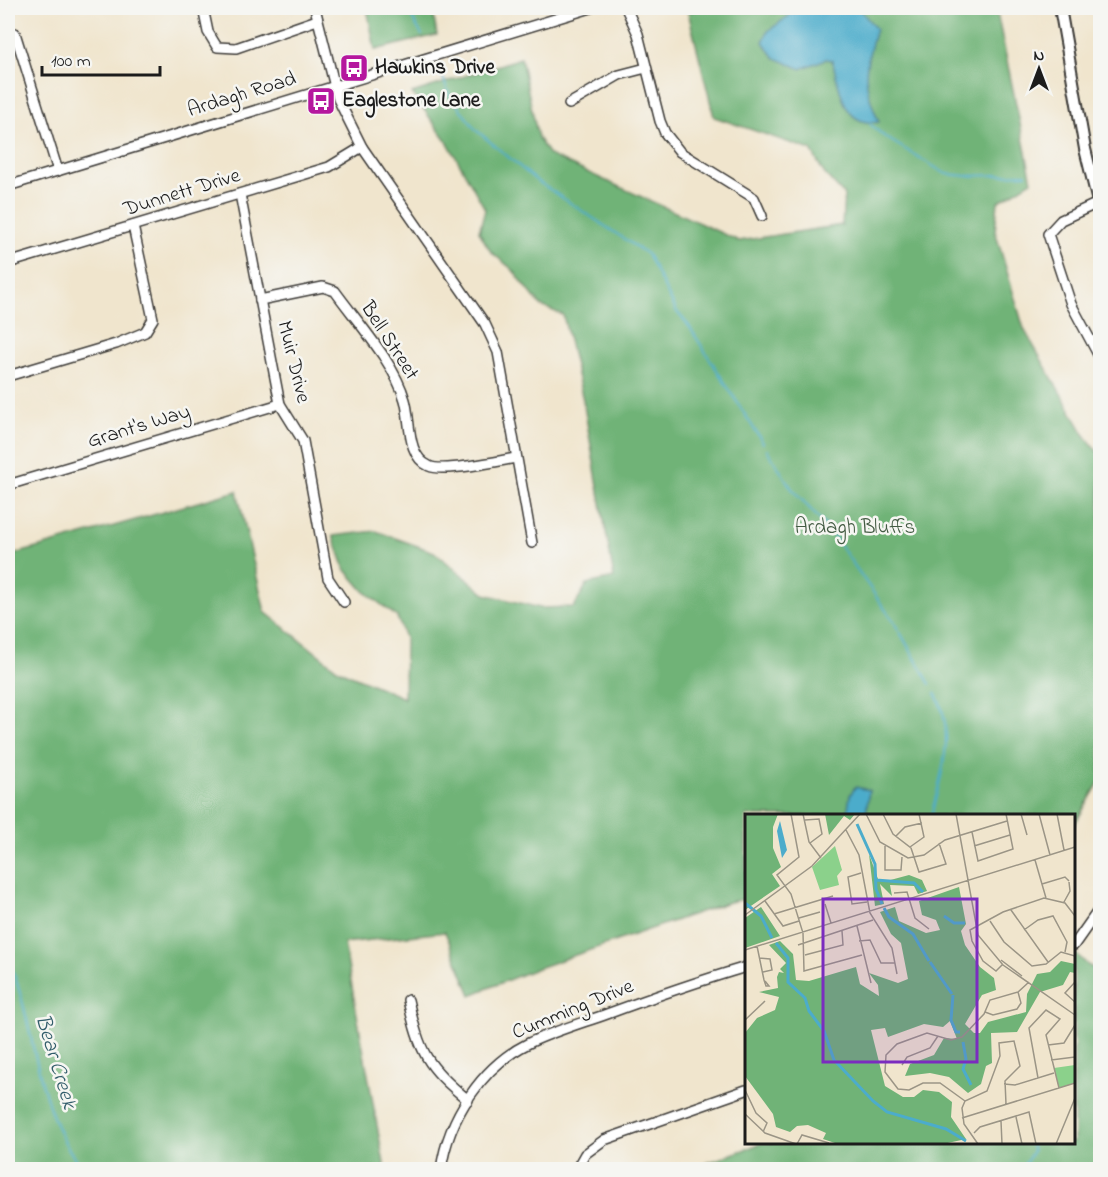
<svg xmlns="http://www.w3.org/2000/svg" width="1108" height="1177" viewBox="0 0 1108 1177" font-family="'Indie Flower',sans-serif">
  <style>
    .forest { fill: #70b377; stroke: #46684a; stroke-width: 1.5 }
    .water { fill: #4caccb; stroke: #346474; stroke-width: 1.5 }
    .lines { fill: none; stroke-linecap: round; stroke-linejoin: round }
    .stream { stroke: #4caccb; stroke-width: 2 }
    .minor-casing { stroke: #3c3a37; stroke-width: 12 }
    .major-casing { stroke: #3c3a37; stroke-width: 14 }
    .minor { stroke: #fff; stroke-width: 9 }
    .major { stroke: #fff; stroke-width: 10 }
    .labels { text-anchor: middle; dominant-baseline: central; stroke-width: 5; stroke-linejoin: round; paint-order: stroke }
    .poi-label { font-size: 21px; font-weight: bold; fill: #1c1c1c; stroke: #f6f6f2; text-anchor: start }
    .street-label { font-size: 21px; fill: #1c1c1c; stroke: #f6f6f2 }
    .park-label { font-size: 21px; fill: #435b43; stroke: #f6f6f2 }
    .water-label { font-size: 22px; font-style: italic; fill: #325d6b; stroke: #f6f6f2 }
    .inset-river { fill: none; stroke: #4caccb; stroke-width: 3 }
    .inset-road { fill: none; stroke: #9b9586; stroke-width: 1.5 }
    .view { fill: #7b2cbf; fill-opacity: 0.15; stroke: #7b2cbf; stroke-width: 3 }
    .inset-edge { fill: none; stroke: #1c1c1c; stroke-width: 3 }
  </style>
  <rect width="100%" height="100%" fill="#f6f6f2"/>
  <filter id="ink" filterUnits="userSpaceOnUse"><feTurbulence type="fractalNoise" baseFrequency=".0167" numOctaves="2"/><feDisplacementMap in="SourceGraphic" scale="12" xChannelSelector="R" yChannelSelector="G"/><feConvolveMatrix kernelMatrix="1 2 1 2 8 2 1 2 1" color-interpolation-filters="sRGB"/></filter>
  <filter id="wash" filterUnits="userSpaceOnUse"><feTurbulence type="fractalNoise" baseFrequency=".008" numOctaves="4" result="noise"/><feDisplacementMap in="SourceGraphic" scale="24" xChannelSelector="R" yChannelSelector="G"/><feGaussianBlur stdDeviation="1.35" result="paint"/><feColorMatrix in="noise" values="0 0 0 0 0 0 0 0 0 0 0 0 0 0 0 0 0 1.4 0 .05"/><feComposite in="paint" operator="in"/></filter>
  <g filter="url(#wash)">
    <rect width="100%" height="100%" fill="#f0e5cd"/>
    <g class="forest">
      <polygon points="367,8 432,8 437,35 375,50"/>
      <polygon points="703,8 996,8 1032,181 998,202 995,231 1024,329 1084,434 1100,455 1100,781 1074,825 1074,816 746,816 746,899 729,902 538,968 471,995 445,932 344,943 385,1169 8,1169 8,556 237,491 265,612 337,669 404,698 405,638 397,617 364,591 345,569 333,536 376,531 434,552 485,594 540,608 574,607 587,584 614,578 583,400 563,315 541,306 512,269 491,252 479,232 485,209 448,143 412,93 521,58 538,138 549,155 739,241 842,225 844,195 824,173 811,150 714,117 688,12"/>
      <polygon points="1074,952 1089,966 1100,970 1100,1169 691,1169 762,1143 1074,1142"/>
    </g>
    <g class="water">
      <path d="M 800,8 L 859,8 L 876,29 C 864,71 861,81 879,122 C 842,128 840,87 832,60 L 826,59 L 801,69 L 775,58 L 763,42 L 768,31 Z"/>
      <polygon points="855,787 869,790 866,815 847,815 850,795"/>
    </g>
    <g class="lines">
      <g class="stream">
        <polyline points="406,8 422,35"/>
        <polyline points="784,8 791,14"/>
        <polyline points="439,67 449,94 476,130 537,181 647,254 677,312 689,326 763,443"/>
        <polyline points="870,124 885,137 946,174 967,176 1026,174"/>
        <polyline points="767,450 792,489 830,531 894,622 930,684"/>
        <path d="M 931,816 C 941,776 957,731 935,693"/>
        <path d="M 8,959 C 37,1026 34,1112 84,1170"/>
        <polyline points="1021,1170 1033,1151 1030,1142"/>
      </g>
    </g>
  </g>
  <g filter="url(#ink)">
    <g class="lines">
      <g class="minor-casing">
        <g id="minor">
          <polyline points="203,8 208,32 217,47 236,48 317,20"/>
          <polyline points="315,8 338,99 362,147 485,324 498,352 532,543"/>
          <polyline points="626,8 638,34 660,121 665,133 680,152 754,198 762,216"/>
          <polyline points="15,33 58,171"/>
          <polyline points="569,104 619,75 646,68"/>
          <polyline points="8,186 591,8"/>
          <polyline points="240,194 280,404 303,441 328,578 344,602"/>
          <polyline points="1100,202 1061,220 1048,234 1071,304 1100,358"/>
          <polyline points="8,263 329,167 362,147"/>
          <path d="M 260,300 L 323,287 L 335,291 C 358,323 394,362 405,400 C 411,420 406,456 429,466 C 443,473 498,461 516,458"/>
          <polyline points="8,376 116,344 145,332 153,319 133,226"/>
          <polyline points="8,485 280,404"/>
          <polyline points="1074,945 1100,908"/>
          <path d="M 408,1000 C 420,1053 426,1066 468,1100"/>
          <path d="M 441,1170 C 448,1118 482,1066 529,1043 C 554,1031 582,1023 607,1014 C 653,997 699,981 746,967"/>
          <polyline points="576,1170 585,1154 604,1140 746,1090"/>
        </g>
      </g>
      <g class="major-casing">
        <polyline id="major" points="1060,8 1085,149 1100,210"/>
      </g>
      <use href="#minor" class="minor"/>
      <use href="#major" class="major"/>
    </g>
  </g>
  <defs>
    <g id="bus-square" transform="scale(1.5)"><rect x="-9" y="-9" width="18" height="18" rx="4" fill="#b5179e" stroke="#f6f6f2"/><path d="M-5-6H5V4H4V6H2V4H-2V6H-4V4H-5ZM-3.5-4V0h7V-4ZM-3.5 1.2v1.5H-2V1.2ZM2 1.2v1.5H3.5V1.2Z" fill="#fff"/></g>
  </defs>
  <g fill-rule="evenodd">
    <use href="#bus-square" x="354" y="68"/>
    <use href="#bus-square" x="321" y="101"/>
  </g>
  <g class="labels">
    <g class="poi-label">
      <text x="375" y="68">Hawkins Drive</text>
      <text x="342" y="101">Eaglestone Lane</text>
    </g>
    <g class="street-label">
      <text transform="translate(242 95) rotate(-17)">Ardagh Road</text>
      <text transform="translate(182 193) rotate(-17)">Dunnett Drive</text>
      <text transform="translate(389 341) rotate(57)">Bell Street</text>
      <text transform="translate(293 362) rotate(76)">Muir Drive</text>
      <text transform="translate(139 427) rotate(-17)">Grant's Way</text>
      <text transform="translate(573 1010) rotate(-22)">Cumming Drive</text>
    </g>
    <g class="park-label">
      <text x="855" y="528">Ardagh Bluffs</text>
    </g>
    <g class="water-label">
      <text transform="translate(55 1062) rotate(73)">Bear Creek</text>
    </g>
  </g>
  <g transform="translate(745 814)">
    <rect width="330" height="330" fill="#f0e5cd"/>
    <path d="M 90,32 L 97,56 L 92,62 L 94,71 L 75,76 L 67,53 ZM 330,251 L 330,269 L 314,274 L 309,254 Z" fill="#8bd18b"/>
    <path d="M 0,0 L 33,0 L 28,13 L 28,34 L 36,53 L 27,60 L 35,72 L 0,96 ZM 80,0 L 110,0 L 105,6 L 99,2 L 84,21 ZM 124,40 L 133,65 L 138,68 L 164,61 L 177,66 L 182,77 L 173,80 L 169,72 L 145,71 L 147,82 L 135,70 L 139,90 L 130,92 ZM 214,73 L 221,110 L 216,117 L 220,131 L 235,153 L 249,164 L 251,176 L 237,181 L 220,210 L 229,219 L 235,219 L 243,208 L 281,198 L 282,180 L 292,160 L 305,158 L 316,147 L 330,150 L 330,159 L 325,158 L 318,171 L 295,178 L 272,218 L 246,219 L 247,249 L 241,252 L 236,270 L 223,279 L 204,263 L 185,259 L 160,262 L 165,250 L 189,241 L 199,224 L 212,225 L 205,207 L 198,213 L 179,210 L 143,223 L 140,214 L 126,216 L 140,272 L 158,283 L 169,283 L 178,276 L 194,278 L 207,288 L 206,303 L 221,325 L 198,330 L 93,330 L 78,325 L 81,319 L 63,311 L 52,312 L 45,318 L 31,313 L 28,300 L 0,262 L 0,219 L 12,204 L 30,196 L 34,183 L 14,178 L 33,174 L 32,163 L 34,158 L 39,159 L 35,155 L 41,149 L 24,131 L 35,127 L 48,140 L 51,166 L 64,167 L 111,153 L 115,170 L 134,182 L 133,171 L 124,159 L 153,169 L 163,165 L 156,129 L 146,120 L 135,98 L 150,93 L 154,107 L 181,119 L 195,116 L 191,106 L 177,101 L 174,87 ZM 16,93 L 35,122 L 0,134 L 0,104 Z" fill="#70b377"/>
    <path d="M 35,7 L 42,36 L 37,44 L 32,17 Z" fill="#4caccb"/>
    <path class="inset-river" d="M 112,10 L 130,50 L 131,75 L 137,90M 131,66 L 169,69 L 178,78M 0,89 L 16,102 L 27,124M 139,94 L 144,103 L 168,120 L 184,147M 199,102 L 209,109 L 220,109M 31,129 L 43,144 L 43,168 L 60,184 L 64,197 L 79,217 L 89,246 L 128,287 L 142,298 L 201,315 L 221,327M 185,148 L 207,180M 208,181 L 206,206 L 211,218 L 215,218M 218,228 L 221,245 L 218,255 L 226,271"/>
    <path class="inset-road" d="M 46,0 L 54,43 L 32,61 L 46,80 L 58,119 L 59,157 L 117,141M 58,0 L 64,28 L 76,44M 121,0 L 135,28 L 163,44 L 179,41 L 200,26 L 262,7M 138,0 L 148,20 L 166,34 L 174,58 L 201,50 L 194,29M 211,0 L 233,121 L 258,151 L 330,201M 276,0 L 282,21M 294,0 L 305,41M 312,0 L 319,36M 60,6 L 74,5 L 77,20 L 65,29M 101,16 L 114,41 L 125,99 L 147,134 L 152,160M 227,18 L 233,47 L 268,35 L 261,0M 151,22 L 160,13 L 177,9M 140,32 L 140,56 L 156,56 L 157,43M 229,32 L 265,21M 165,33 L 179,23 L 174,0M 290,46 L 301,84M 116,59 L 103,63 L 107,90 L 122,88M 297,70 L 320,63 L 324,67M 149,79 L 162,78 L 170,104 L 184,115M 20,87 L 38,112 L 54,107M 319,88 L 325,77 L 324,68M 80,90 L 86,109M 266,96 L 303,148M 29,100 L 88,82M 0,101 L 67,52 L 115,0M 54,104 L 75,98M 245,107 L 259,128 L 287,152 L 301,150 L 316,138 L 330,142M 112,112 L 126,169M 279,116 L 293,106 L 308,102 L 322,128 L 320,138M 114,127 L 125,126 L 136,149 L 150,149M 53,131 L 128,106M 12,132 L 19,166 L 21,172 L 24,172 L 20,167M 0,136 L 330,33M 60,141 L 98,131 L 97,117M 15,144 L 25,145 L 27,156 L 18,158M 256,146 L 277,162M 258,150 L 251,157 L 238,147 L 227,127 L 225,116 L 258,98 L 299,84 L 320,89 L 330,102M 330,168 L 320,179 L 330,188M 240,198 L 248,201 L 272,195 L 276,189 L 273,178M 0,206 L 20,187M 303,231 L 319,229 L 330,211M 306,246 L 330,243M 157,251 L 162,243 L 185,234 L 193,222M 293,264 L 284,214 L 301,196 L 315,205 L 301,221 L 314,274M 259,270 L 270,271 L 309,259M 0,276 L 11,299 L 22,309 L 18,318M 220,287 L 195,269 L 178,269 L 164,276 L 153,275 L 140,258 L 141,241 L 152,230 L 182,219 L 206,226 L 217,223 L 239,200 L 245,186 L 273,178 L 284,168M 0,300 L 20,319 L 51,330M 271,303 L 277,330M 217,304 L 330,269M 256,307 L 257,330M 229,319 L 235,313 L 284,298 L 291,330M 52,330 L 57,321 L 84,329M 233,330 L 219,310 L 217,294 L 220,287 L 242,277 L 255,242 L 254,229 L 269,227 L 275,252 L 260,267 L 261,290M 311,330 L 330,284"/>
    <path class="view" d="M 78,85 L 232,85 L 232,248 L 78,248 Z"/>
    <rect width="330" height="330" class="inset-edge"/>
  </g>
  <rect width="1108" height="1177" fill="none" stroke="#f6f6f2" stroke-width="30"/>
  <g transform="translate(1039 69)" stroke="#f6f6f2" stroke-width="4.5" paint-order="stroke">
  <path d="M0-4.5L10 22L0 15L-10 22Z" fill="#1c1c1c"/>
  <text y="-9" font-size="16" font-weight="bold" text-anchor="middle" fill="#1c1c1c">N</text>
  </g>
  <path d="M42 66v9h118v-9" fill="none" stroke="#1c1c1c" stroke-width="3"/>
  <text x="51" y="66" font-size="18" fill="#1c1c1c" stroke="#f6f6f2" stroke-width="4.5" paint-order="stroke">100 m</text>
</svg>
